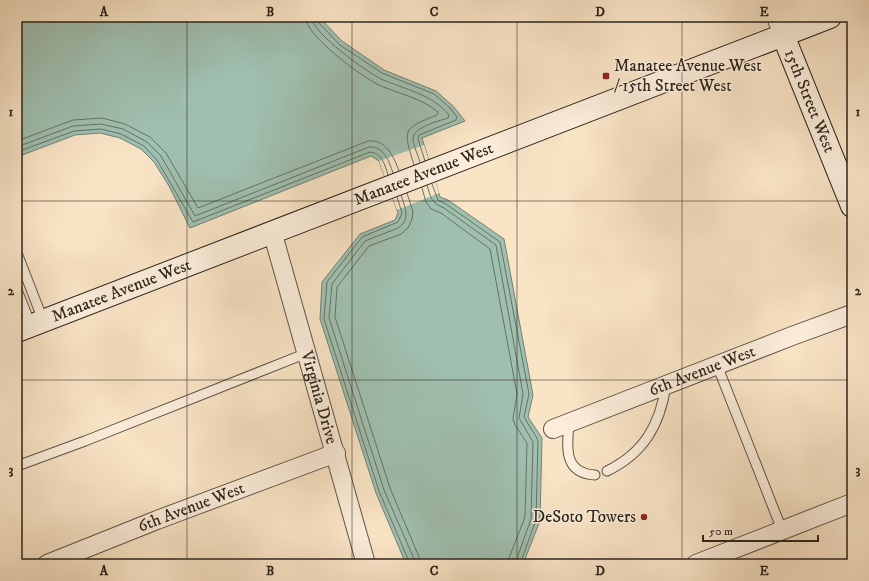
<svg xmlns="http://www.w3.org/2000/svg" width="869" height="581" viewBox="0 0 869 581" font-family="'IM FELL DW Pica',serif">
  <style>
    .water { fill: #9fbfaf; stroke: #718174 }
    .pier { fill: #f9e4c6 }
    .lines { fill: none; stroke-linecap: round; stroke-linejoin: round }
    .shore { stroke: #667265; stroke-width: 1 }
    .lane-casing { stroke: #5f5446; stroke-width: 11 }
    .street-casing { stroke: #5f5446; stroke-width: 20 }
    .secondary-casing { stroke: #2c241b; stroke-width: 24 }
    .lane { stroke: #fbedda; stroke-width: 9 }
    .street { stroke: #fbedda; stroke-width: 18 }
    .secondary { stroke: #fbedda; stroke-width: 22 }
    .grid { fill: none; stroke: #2c241b; stroke-width: 1; stroke-opacity: 0.55 }
    .poi-dot { fill: #8f2418; stroke: #fbedda; stroke-width: 1.5 }
    .labels { text-anchor: middle; dominant-baseline: central; stroke-width: 3; stroke-linejoin: round; paint-order: stroke }
    .poi-label { font-size: 17px; fill: #2c241b; stroke: #fbedda; text-anchor: start }
    .street-label { font-size: 17px; fill: #2c241b; stroke: #fbedda }
    .neatline { fill: none; stroke: #2c241b; stroke-width: 1.5 }
    .grid-label { font-size: 13px; text-anchor: middle; font-weight: bold; fill: #2c241b }
  </style>
  <rect width="100%" height="100%" fill="#f9e4c6"/>
  <filter id="stains"><feTurbulence type="fractalNoise" baseFrequency=".005" numOctaves="4"/><feColorMatrix values="0 0 0 0 .2 0 0 0 0 .09 0 0 0 0 .02 0 0 0 .5 -.17"/></filter>
  <radialGradient id="worn" r=".72"><stop offset=".6" stop-color="#630" stop-opacity="0"/><stop offset="1" stop-color="#630" stop-opacity=".3"/></radialGradient>
  <polygon class="water" points="17,17 319,17 342,41 384,70 436,91 453,106 465,121 422,138 440,197 448,200 504,239 533,395 528,417 542,438 540,521 523,564 406,564 376,493 320,319 322,282 360,234 395,220 398,213 379,161 371,156 190,228 169,186 154,162 141,149 120,138 100,133 75,135 17,157"/>
  <polygon class="pier" points="424,145 439,193 397,210 379,161"/>
  <g class="lines">
    <g class="shore">
      <path d="M 305,17 C 306,36 360,75 377,84 C 398,94 420,97 438,112 L 437,115 C 402,129 403,129 414,165"/>
      <path d="M 311,17 C 312,33 367,72 381,79 C 404,89 432,94 449,115 L 448,118 C 439,121 414,127 413,138 C 413,145 418,155 420,162"/>
      <polyline points="316,17 317,21 340,45 382,73 434,94 450,108 457,117 456,120 419,135 418,139 425,161"/>
      <path d="M 17,141 L 73,120 L 102,118 L 125,124 L 150,137 L 166,153 L 198,208 L 368,141 C 386,139 394,157 399,171"/>
      <path d="M 17,147 L 73,126 L 101,124 L 123,129 L 147,142 L 161,156 L 195,216 L 369,147 C 384,146 389,161 393,173"/>
      <path d="M 17,152 L 74,131 L 101,129 L 121,134 L 144,146 L 157,160 L 193,222 L 370,152 C 382,153 385,165 388,175"/>
      <polyline points="432,184 438,200 446,204 500,242 529,394 524,417 538,440 536,520 520,564"/>
      <path d="M 427,185 C 431,198 431,203 444,208 L 496,245 L 523,394 L 519,418 L 533,442 L 531,519 L 515,564"/>
      <polyline points="422,188 426,202 431,209 441,213 490,249 517,394 513,419 515,425 527,443 525,517 509,558 509,564"/>
      <polyline points="407,193 413,212 412,219 408,228 401,234 369,246 337,287 335,317 390,488 419,557 421,564"/>
      <path d="M 401,195 C 405,207 411,220 398,228 L 365,241 L 332,284 L 329,318 L 384,490 L 414,559 L 415,564"/>
      <polyline points="397,197 402,213 398,222 362,237 327,282 324,319 379,491 410,564"/>
    </g>
    <g class="lane-casing">
      <g id="lane">
        <polyline points="17,253 43,320"/>
        <polyline points="17,290 31,325"/>
        <polyline points="717,365 782,530"/>
        <path d="M 569,423 C 567,447 563,473 595,475"/>
        <polyline points="17,466 85,441 307,353"/>
        <path d="M 607,471 C 644,453 660,425 666,385"/>
      </g>
    </g>
    <g class="street-casing">
      <g id="street">
        <polyline points="776,17 783,35"/>
        <path id="s1" d="M 272,231 L 366,564"/>
        <path id="s2" d="M 553,429 L 792,336 L 852,314"/>
        <path id="s3" d="M 47,564 L 157,520 L 336,453"/>
        <polyline points="696,564 852,503"/>
      </g>
    </g>
    <g class="secondary-casing">
      <g id="secondary">
        <path id="s4" d="M 783,35 L 852,206"/>
        <path id="s5" d="M 17,331 L 830,17"/>
      </g>
    </g>
    <use href="#lane" class="lane"/>
    <use href="#street" class="street"/>
    <use href="#secondary" class="secondary"/>
  </g>
  <path class="grid" d="M 187,17 L 187,564M 352,17 L 352,564M 517,17 L 517,564M 682,17 L 682,564M 17,201 L 852,201M 17,380 L 852,380"/>
  <g class="poi-dot">
    <rect x="602" y="72" width="8" height="8" rx="2"/>
    <circle cx="644" cy="517" r="4"/>
  </g>
  <g class="labels">
    <g class="poi-label">
      <text x="614" y="66">Manatee Avenue West<tspan x="614" dy="20">/ 15th Street West</tspan></text>
      <text x="636" y="517" text-anchor="end">DeSoto Towers</text>
    </g>
    <g class="street-label">
      <text stroke="none"><textPath href="#s4" startOffset="71">15th Street West</textPath></text>
      <text stroke="none"><textPath href="#s5" startOffset="436">Manatee Avenue West</textPath></text>
      <text stroke="none"><textPath href="#s5" startOffset="112">Manatee Avenue West</textPath></text>
      <text stroke="none"><textPath href="#s2" startOffset="160">6th Avenue West</textPath></text>
      <text stroke="none"><textPath href="#s1" startOffset="173">Virginia Drive</textPath></text>
      <text stroke="none"><textPath href="#s3" startOffset="155">6th Avenue West</textPath></text>
    </g>
  </g>
  <rect width="869" height="581" fill="none" stroke="#f9e4c6" stroke-width="44"/>
  <path d="M703 535v6h115v-6" fill="none" stroke="#2c241b" stroke-width="2"/>
  <text x="709" y="535" font-size="12" fill="#2c241b" stroke="#fbedda" stroke-width="3" paint-order="stroke">50 m</text>
  <rect x="22" y="22" width="825" height="537" class="neatline"/>
  <g class="grid-label">
    <text x="104" y="16">A</text>
    <text x="270" y="16">B</text>
    <text x="434" y="16">C</text>
    <text x="600" y="16">D</text>
    <text x="764" y="16">E</text>
    <text x="11" y="116">1</text>
    <text x="858" y="116">1</text>
    <text x="11" y="295">2</text>
    <text x="858" y="295">2</text>
    <text x="11" y="474">3</text>
    <text x="858" y="474">3</text>
    <text x="104" y="575">A</text>
    <text x="270" y="575">B</text>
    <text x="434" y="575">C</text>
    <text x="600" y="575">D</text>
    <text x="764" y="575">E</text>
  </g>
  <rect width="100%" height="100%" filter="url(#stains)"/>
  <rect width="100%" height="100%" fill="url(#worn)"/>
</svg>
